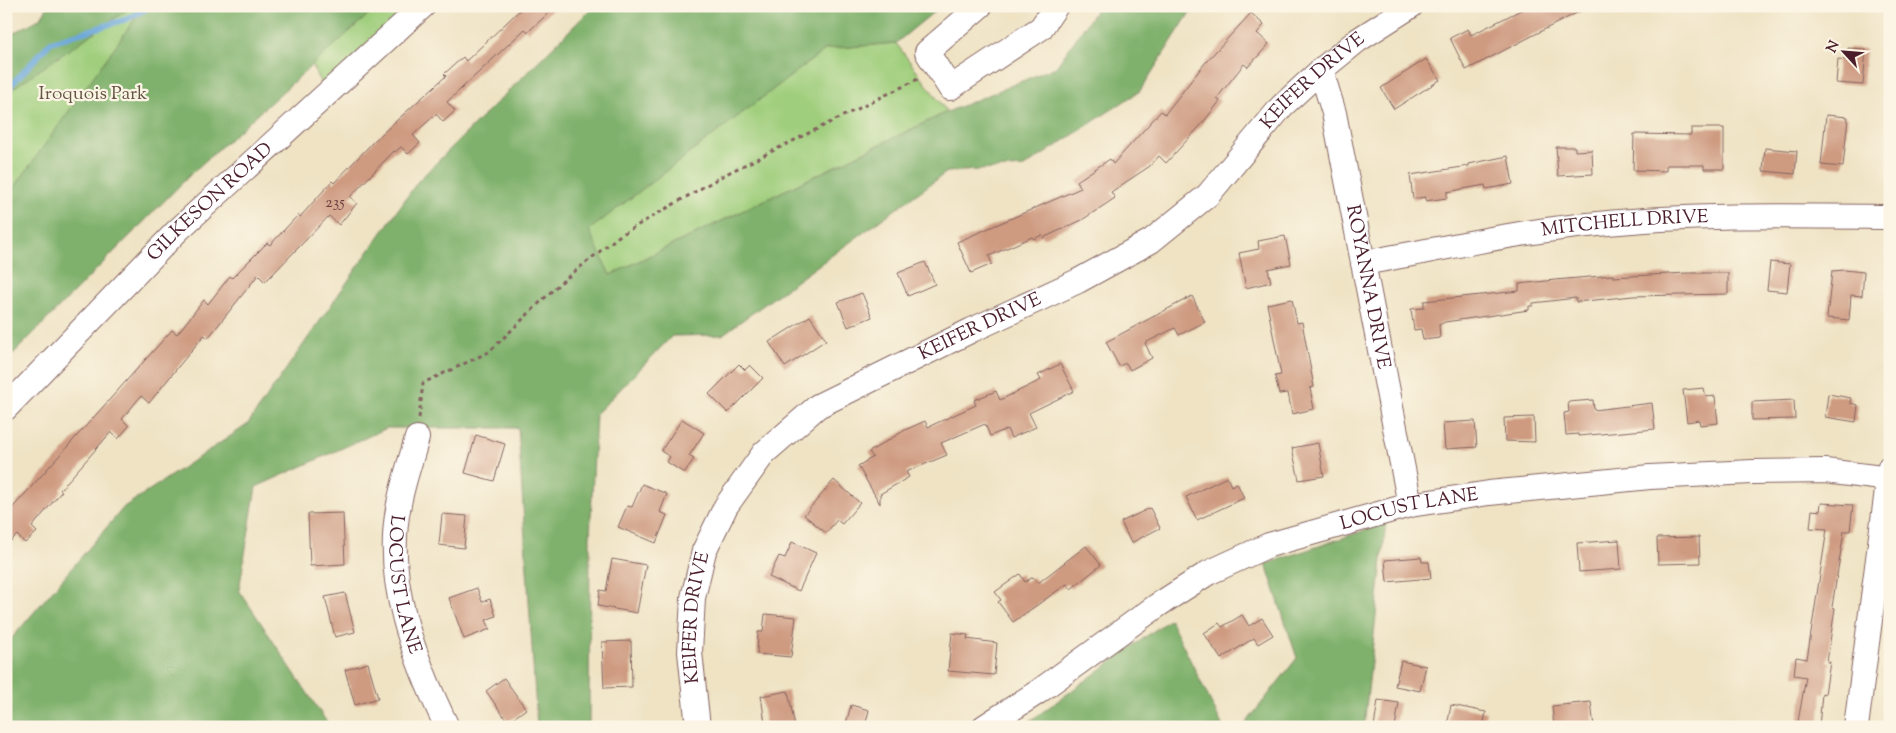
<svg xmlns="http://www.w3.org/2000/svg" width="1896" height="733" viewBox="0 0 1896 733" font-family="'Sorts Mill Goudy',serif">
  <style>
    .green { fill: #9fce7c; stroke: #747654 }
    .forest { fill: #7fb16c; stroke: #64684c }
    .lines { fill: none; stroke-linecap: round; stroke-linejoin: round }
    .stream { stroke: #6aa7db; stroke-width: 6 }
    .building { fill: #ce9a80 }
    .minor-casing { stroke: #846461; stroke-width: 26 }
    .path { stroke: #846461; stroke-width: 3; stroke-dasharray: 4 4; stroke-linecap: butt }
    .minor { stroke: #fff; stroke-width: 24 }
    .labels { text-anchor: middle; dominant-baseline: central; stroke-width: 4.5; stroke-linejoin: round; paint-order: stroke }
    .number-label { font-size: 16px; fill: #6b3e40 }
    .street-label { font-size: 19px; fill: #4a1f2b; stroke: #fcf5e5 }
    .park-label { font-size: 19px; fill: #645443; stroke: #fcf5e5 }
  </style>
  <rect width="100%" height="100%" fill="#fcf5e5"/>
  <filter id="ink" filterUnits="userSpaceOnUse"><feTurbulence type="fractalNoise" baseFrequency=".02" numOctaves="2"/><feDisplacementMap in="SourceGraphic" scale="10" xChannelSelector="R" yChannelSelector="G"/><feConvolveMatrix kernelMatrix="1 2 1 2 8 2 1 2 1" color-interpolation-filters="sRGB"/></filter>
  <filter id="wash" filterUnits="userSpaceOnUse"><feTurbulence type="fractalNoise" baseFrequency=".0096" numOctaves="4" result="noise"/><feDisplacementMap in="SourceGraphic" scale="20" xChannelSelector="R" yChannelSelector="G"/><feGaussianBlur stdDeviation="1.12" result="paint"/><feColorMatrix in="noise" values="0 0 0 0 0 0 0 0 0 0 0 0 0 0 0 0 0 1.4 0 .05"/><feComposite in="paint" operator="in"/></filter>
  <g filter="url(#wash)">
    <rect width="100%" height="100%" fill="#efe3c4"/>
    <g class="green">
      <polygon points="51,6 408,6 323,88 302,46 6,327 6,54"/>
      <polygon points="896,43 947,112 610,275 588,230 826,49"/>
    </g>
    <g class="forest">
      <polygon points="48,6 133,6 6,93 6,37 41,18"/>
      <polygon points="144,6 378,6 194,171 6,361 6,199"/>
      <polygon points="594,6 941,6 896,43 826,49 589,230 610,275 947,112 1056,67 1099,6 1194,6 1140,91 1024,167 947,172 722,335 672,336 596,414 590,537 589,727 537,727 518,428 387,428 256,487 239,590 330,727 6,727 6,645 124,507 247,425 418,181"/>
      <polygon points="1386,523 1364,727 1243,727 1297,658 1266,564"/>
      <polygon points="1170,619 1223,727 1022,727"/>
    </g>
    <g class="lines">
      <g class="stream">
        <polyline points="6,94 11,85 51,42 127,19 151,6"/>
        <polyline points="6,202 6,206"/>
      </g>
    </g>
    <g id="blocks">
      <g class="building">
        <polygon points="524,6 556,6 528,32 525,29 447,102 455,111 443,122 436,114 413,135 420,143 408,154 401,147 395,152 394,151 350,197 357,203 339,225 329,216 265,282 258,275 208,338 204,335 149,403 141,396 122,419 129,426 118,439 111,432 60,490 62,491 32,527 37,532 25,543 17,535 6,546 6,515 172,330 177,334 204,300 208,304 230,276 232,278 267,243 270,245 298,215 300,217 332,181 334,183 374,141 446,76 444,74 463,57 466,61"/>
        <polygon points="1529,6 1590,6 1466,70 1450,38 1468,29 1471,35"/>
        <polygon points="1251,13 1264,25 1257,33 1269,44 1248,67 1244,64 1217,98 1220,101 1201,125 1166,163 1159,156 1150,166 1111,192 1115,198 1082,220 1043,238 1042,235 1034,239 1032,237 989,256 992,264 971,273 957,242 1081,188 1077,181 1110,159 1113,164 1161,111 1165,114 1205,63"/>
        <polygon points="1848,48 1866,49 1863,85 1836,83 1838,59 1847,60"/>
        <polygon points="1426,59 1440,80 1394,109 1381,88"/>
        <polygon points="1826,115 1848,117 1843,167 1821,165"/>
        <polygon points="1691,128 1724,128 1724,169 1704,169 1704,165 1666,165 1666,171 1633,170 1634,134 1691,135"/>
        <polygon points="1556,147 1575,147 1575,151 1592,150 1593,174 1558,176"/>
        <polygon points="1765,148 1797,151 1795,174 1763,171"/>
        <polygon points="1508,156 1513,184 1486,189 1485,185 1447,192 1447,198 1425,201 1425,197 1413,199 1410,175 1469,166 1469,164"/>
        <polygon points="1285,236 1291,264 1268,269 1271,282 1246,288 1239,253 1259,249 1258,241"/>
        <polygon points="925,262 935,284 908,296 898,273"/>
        <polygon points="1770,262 1790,264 1787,292 1767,290"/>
        <polygon points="1844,270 1864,272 1862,296 1851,295 1849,320 1827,318 1832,271"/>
        <polygon points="1687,273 1728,273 1728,294 1633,296 1576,302 1576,298 1533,303 1533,306 1529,306 1529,310 1445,322 1439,325 1440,338 1423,340 1421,329 1414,330 1411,309 1424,308 1424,301 1519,291 1519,284 1555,280 1613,275 1613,277"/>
        <polygon points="862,293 872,317 848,327 838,302"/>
        <polygon points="1192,296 1205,322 1179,335 1175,328 1145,343 1152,358 1130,370 1126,363 1119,366 1106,342"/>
        <polygon points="1292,299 1297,323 1302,322 1314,387 1310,388 1314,409 1292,414 1288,393 1279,394 1275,376 1281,375 1267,304"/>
        <polygon points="810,316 826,340 785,367 769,342"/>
        <polygon points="739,364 745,370 750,365 763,378 728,413 709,394"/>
        <polygon points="1060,364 1074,391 1029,413 1036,427 1011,438 1007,429 990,436 985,424 941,443 947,455 906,472 909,477 880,494 880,504 858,466 873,457 869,452 905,430 925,421 928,427 976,405 974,400 996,391 1000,400 1041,380 1038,375"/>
        <polygon points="1704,388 1706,397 1715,396 1718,423 1700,425 1699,420 1687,422 1683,390"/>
        <polygon points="1828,394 1851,398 1850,403 1858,405 1856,422 1825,417"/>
        <polygon points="1593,400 1594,410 1652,403 1655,429 1578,436 1578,434 1566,435 1564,413 1569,412 1568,402"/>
        <polygon points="1794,400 1795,419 1752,420 1752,402"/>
        <polygon points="1534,417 1535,442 1505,441 1504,418"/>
        <polygon points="682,419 704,433 689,456 694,459 684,473 667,462 670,457 661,451"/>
        <polygon points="1475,421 1477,447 1445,449 1443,423"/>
        <polygon points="476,435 505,444 494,481 465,473"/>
        <polygon points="1318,443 1324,476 1299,480 1292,448"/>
        <polygon points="1227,477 1231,486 1237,483 1244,498 1197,520 1186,497"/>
        <polygon points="834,480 860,503 842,524 837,520 826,533 804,515"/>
        <polygon points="642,484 667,494 660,512 667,515 656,543 618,527 627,506 632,507"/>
        <polygon points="1821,503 1853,505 1850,531 1844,531 1832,607 1835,608 1827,662 1830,662 1825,694 1822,693 1819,727 1797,727 1806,677 1794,675 1796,657 1807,659 1827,529 1810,528 1812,510 1820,511"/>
        <polygon points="1150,508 1160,528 1131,543 1121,522"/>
        <polygon points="343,513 345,564 310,566 308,514"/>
        <polygon points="442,514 467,516 464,548 439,545"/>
        <polygon points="1699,537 1700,563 1658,564 1657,538"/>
        <polygon points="1619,540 1621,569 1579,572 1577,543"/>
        <polygon points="792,542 816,553 799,591 769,577 779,556 785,558"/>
        <polygon points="1086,546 1101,565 1071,589 1067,584 1013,622 998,602 1001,600 995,592 1020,574 1025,582 1033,577 1038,583"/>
        <polygon points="1421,557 1422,562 1429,562 1431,578 1387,582 1385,560"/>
        <polygon points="612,559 646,565 637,613 598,606 600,590 606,591"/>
        <polygon points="477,588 482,602 490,599 496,616 486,620 490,629 464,639 449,598"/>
        <polygon points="345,593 355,632 335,637 325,597"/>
        <polygon points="765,614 796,617 791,657 757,654 758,632 763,632"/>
        <polygon points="1242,615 1249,626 1262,618 1273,635 1258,644 1254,638 1221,659 1204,633 1219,623 1222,627"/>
        <polygon points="952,633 968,635 967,639 997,643 994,675 948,671"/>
        <polygon points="631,641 632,687 604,688 602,642"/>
        <polygon points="1401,661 1426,666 1420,691 1395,686"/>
        <polygon points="368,663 378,698 355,705 345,670"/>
        <polygon points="504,678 526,709 508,722 486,691"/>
        <polygon points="788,691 795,727 771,727 771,723 765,723 761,696"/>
        <polygon points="1378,700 1399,703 1395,727 1374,727"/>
        <polygon points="1591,702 1594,727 1554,727 1552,706"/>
        <polygon points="851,705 869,710 865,727 845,727"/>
        <polygon points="1451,705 1486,712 1483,727 1447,727"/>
      </g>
    </g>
  </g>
  <g filter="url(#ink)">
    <use href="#blocks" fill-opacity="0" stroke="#846461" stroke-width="1"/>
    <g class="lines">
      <g class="minor-casing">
        <g id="minor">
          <polyline points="980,6 927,52 950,88 1041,28 1056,6"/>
          <path id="s1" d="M 1321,70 L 1334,113 L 1410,505"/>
          <path id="s2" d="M 1363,263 C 1441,249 1519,231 1598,224 C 1695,214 1793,216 1890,217"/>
          <path id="s3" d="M 6,408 L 177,231 L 423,6"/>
          <path id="s4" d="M 417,438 C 411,460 403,482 399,504 C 383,581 414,658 447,727"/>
          <path id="s5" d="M 698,727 L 690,652 L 693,598 L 704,551 L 726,506 L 764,453 L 818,406 L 972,330 L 1078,281 L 1151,241 L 1208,195 L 1282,106 L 1321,70 L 1358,40 L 1411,6"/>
          <path id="s6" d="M 984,727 L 1038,692 L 1158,605 L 1208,573 L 1269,545 L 1410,505 L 1489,493 L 1650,477 L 1752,472 L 1825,471 L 1890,479"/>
          <polyline points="1856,727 1890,467"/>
        </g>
      </g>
      <polyline class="path" points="419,418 423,383 489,352 558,285 619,236 724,175 920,78"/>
      <use href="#minor" class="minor"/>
    </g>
  </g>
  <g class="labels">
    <g class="number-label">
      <text x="335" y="203">235</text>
    </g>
    <g class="street-label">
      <text stroke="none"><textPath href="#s5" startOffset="965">KEIFER DRIVE</textPath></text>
      <text stroke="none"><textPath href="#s3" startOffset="290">GILKESON ROAD</textPath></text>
      <text stroke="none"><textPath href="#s2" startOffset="265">MITCHELL DRIVE</textPath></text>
      <text stroke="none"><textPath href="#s1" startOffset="222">ROYANNA DRIVE</textPath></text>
      <text stroke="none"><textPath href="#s5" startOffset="545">KEIFER DRIVE</textPath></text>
      <text stroke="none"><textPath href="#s6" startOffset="484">LOCUST LANE</textPath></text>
      <text stroke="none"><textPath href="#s4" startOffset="150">LOCUST LANE</textPath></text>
      <text stroke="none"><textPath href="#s5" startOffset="110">KEIFER DRIVE</textPath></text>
    </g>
    <g class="park-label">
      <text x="93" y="94">Iroquois Park</text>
    </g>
  </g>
  <rect width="1896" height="733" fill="none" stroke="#fcf5e5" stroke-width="25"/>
  <g transform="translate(1844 52) rotate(296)" stroke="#fcf5e5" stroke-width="4" paint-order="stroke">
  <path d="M0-4L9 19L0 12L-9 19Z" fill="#4a1f2b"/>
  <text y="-8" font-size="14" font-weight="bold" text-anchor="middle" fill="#4a1f2b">N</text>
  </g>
</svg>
